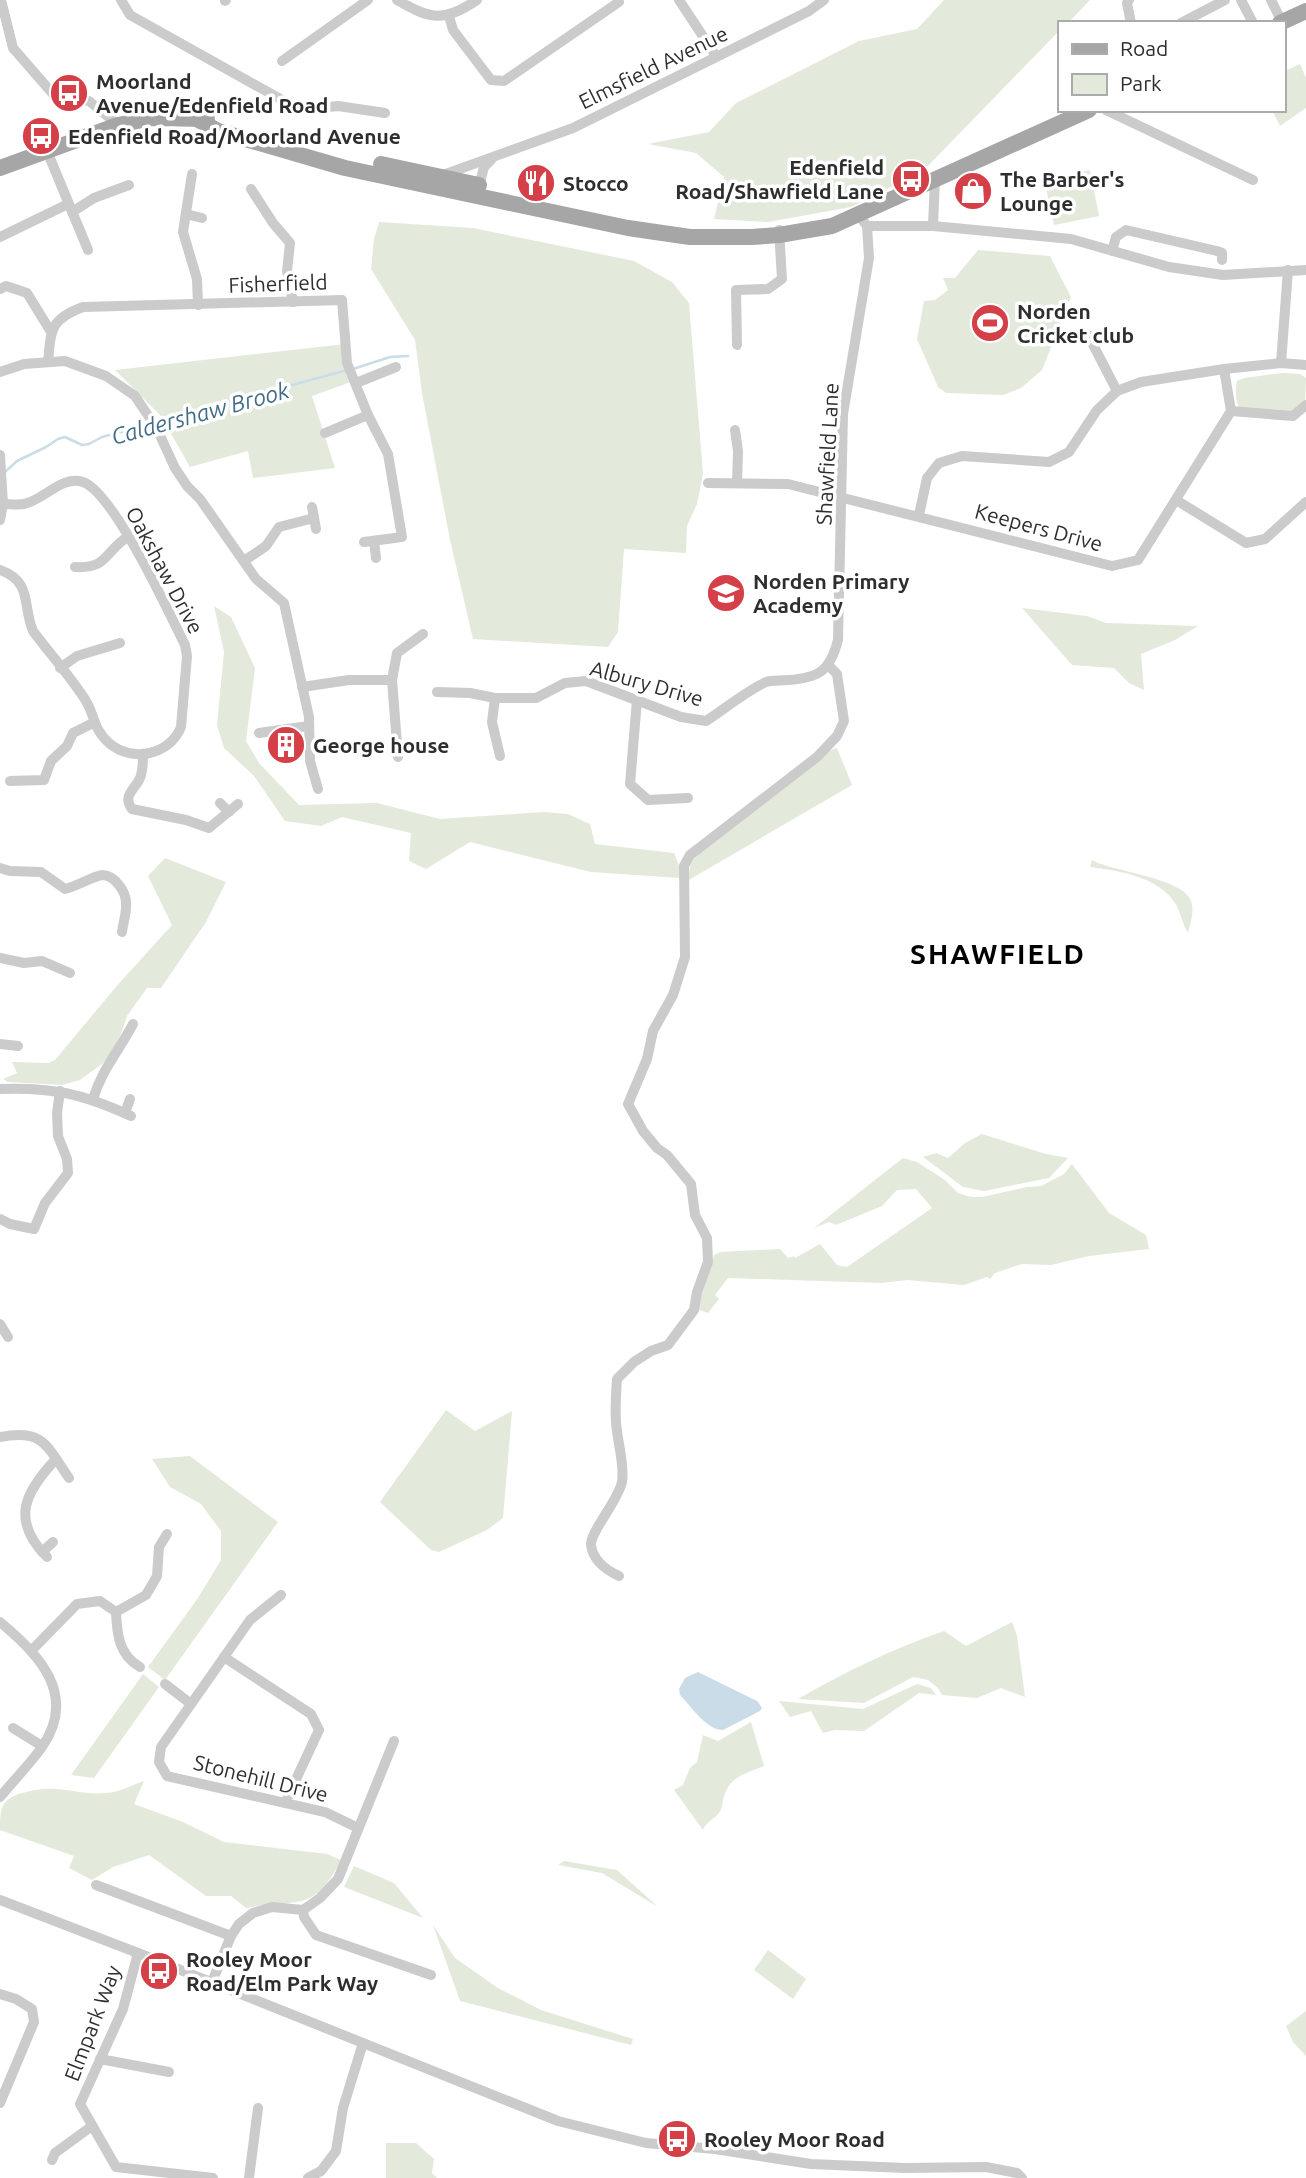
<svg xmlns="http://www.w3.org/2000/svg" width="1306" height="2178" viewBox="0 0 1306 2178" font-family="Ubuntu,sans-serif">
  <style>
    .green { fill: #e3eadc }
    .water { fill: #cadce8 }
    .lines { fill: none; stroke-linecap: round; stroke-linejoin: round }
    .stream { stroke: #cadce8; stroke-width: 2.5 }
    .street { stroke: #cbcbcb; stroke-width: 10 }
    .primary { stroke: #a6a6a6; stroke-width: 16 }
    .labels { text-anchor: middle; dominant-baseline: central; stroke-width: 7; stroke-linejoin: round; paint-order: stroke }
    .street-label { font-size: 21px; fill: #2e2e2e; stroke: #fff }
    .poi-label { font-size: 21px; font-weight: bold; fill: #2e2e2e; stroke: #fff; text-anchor: start }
    .water-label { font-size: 23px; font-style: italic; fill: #436c88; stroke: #fff }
    .district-label { font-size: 28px; font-weight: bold; letter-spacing: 2px; fill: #000; stroke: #fff }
  </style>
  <rect width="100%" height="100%" fill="#fff"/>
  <g class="green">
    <polygon points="944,0 1090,0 1068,23 1059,23 1059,31 923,171 851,207 768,222 714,219 724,177 696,153 648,144 709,132 736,103 859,41 917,29"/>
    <polygon points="1300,64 1306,78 1306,108 1280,126 1272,110 1283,110 1283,72"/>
    <polygon points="1090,170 1099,216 1054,225 1044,179"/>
    <polygon points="379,222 473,228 634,261 672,282 689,303 703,474 697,504 687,526 686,553 624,549 618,632 608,647 473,639 450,540 422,393 415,340 371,269 374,239"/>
    <polygon points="978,250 1050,256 1071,297 1042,370 1021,388 1003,395 946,393 938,387 917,339 924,301 935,300 948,290 943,278 955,278"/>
    <polygon points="345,344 351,382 312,396 335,468 253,478 248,451 190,467 161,416 115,370"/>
    <path d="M 1282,373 L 1300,374 L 1306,378 L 1305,405 L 1293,415 L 1240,409 C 1235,402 1235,390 1237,381 L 1244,378 Z"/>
    <polygon points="214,606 231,617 255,668 246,741 259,763 299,805 377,803 440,819 544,812 568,814 590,824 595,844 674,853 679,865 680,878 591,872 470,842 426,869 409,861 411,833 342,817 321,826 285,821 254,776 224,748 217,725 224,652"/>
    <polygon points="1022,608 1087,616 1106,623 1198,626 1175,640 1141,654 1144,690 1129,683 1114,668 1072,665"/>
    <polygon points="837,748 852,785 687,881 691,863 702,849 827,751"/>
    <polygon points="165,858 226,882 206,922 161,988 147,988 127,1016 115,1051 102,1064 80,1080 62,1085 8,1082 3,1079 17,1073 12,1062 49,1063 55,1060 115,988 172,925 148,876"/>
    <path d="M 1092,860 C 1113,872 1182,877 1191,901 C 1195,910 1190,924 1188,933 C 1182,924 1181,912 1175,903 C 1157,876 1119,871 1090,867 Z"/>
    <polygon points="982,1134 1046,1154 1068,1158 1049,1178 984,1191 963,1187 923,1157 936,1153 948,1158 965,1143"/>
    <path d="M 903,1158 L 917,1162 L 945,1180 L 958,1193 L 971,1197 L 982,1197 L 1027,1187 L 1041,1186 L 1064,1174 L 1072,1164 L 1109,1213 L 1146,1235 L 1149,1249 L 1089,1256 L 1051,1265 L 1022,1264 L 995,1273 L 990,1279 L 987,1277 L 964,1285 L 907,1280 L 881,1283 L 728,1278 L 715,1295 L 719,1299 L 708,1313 L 697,1309 C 700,1290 711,1274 714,1255 L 720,1252 L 780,1249 L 788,1258 L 794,1256 L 795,1258 L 820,1244 L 837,1265 L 847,1267 L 932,1208 L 916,1189 L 897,1190 L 882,1206 L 836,1225 L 829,1222 L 814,1228 Z"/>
    <polygon points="446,1410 475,1431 512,1411 503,1518 487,1530 439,1552 431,1550 380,1502"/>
    <polygon points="190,1456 278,1522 165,1680 148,1667 198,1598 221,1560 221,1531 201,1504 170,1487 152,1459"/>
    <path d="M 1012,1622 L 1017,1636 L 1025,1697 L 1001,1688 L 977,1698 L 942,1695 L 938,1688 L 928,1680 L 913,1677 L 864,1703 L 798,1699 C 845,1672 892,1649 944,1631 L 966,1646 Z"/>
    <polygon points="143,1674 159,1687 94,1778 71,1775"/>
    <polygon points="917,1684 931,1688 936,1695 919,1693 864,1731 835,1730 823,1733 811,1711 790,1717 779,1701 863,1709"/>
    <path d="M 751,1722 L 764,1766 C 750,1772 732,1776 726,1791 C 722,1799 724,1806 719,1813 C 713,1820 706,1822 703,1830 L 674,1790 L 683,1785 L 690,1768 L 697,1762 L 703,1735 L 718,1741 Z"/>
    <path d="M 144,1781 L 134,1804 L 183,1822 L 224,1842 L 327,1854 L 341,1860 C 312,1916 297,1897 246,1908 L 231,1896 L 206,1896 L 149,1855 L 113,1867 L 92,1880 L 69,1868 L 74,1856 L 0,1830 C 0,1806 2,1798 26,1792 C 60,1783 77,1796 107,1793 C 120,1792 132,1785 144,1781 Z"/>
    <polygon points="564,1861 617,1870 658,1907 602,1873 558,1865"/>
    <polygon points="354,1866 394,1883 423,1918 344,1887"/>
    <polygon points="433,1925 455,1958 498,1988 541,2010 633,2039 631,2045 460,2001"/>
    <polygon points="768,1950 806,1979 793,1999 754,1970"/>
    <polygon points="1306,2011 1306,2056 1293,2042 1286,2026"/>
    <polygon points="386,2143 416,2143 434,2159 432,2173 437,2178 386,2178"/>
  </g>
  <path class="water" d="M 698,1672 L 757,1701 L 762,1708 L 760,1711 L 723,1730 C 706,1730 691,1706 680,1695 L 679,1689 L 685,1678 Z"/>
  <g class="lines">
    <g class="stream">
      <polyline points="353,369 390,357 408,356"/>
      <polyline points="157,422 347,370"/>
      <polyline points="5,472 17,461 46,447 58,439 65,437 82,445 89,444 102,437 151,424"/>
    </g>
    <g class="street">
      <polyline points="1,0 13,48 53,94 89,101 118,125"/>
      <polyline points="121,0 130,15 300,110 338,106 385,113"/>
      <path d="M 397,0 C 431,20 444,22 477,0"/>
      <polyline points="679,0 716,56"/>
      <polyline points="1129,0 1127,3 1131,23"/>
      <polyline points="1241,0 1253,23"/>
      <polyline points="1271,0 1282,22"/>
      <polyline points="225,1 226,0"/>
      <polyline points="449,16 453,30 491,80 504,81 619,2"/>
      <polyline points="1181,23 1225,0"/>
      <polyline points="282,61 368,0"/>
      <polyline points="1106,110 1253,180"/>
      <polyline points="47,151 88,250"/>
      <polyline points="192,174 183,232 197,279 198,305"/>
      <polyline points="443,175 573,128 809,11 824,0"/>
      <polyline points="251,189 273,223 290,243 287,271 293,302"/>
      <polyline points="478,190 484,167 491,160"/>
      <polyline points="72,212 94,198 129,185"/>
      <polyline points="186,214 202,218"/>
      <polyline points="867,226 933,226 1071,239 1169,267 1223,275 1306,270"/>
      <polyline points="933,226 935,179"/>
      <polyline points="0,237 68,204"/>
      <polyline points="1112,251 1116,237 1126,230 1217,251 1222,253 1222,260"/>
      <polyline points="0,289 6,286 27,293 51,332"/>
      <polyline points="1088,335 1117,391"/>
      <polyline points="737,345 736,290 768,289 782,279 779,230"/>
      <path d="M 48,362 C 51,330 50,319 83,307 L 342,300 L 347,363 L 368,415 L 388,454 L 402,537 L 364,542"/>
      <polyline points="1281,363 1288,270"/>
      <polyline points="0,372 24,364 65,361 106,376 135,396 157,429 175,468 187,486 200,499 256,579 284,603 309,717 310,761 318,789"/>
      <polyline points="356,383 396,367"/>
      <polyline points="1231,411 1293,416 1306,405"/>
      <polyline points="735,430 738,451 737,483"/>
      <polyline points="325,433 368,415"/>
      <polyline points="0,455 3,504 0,520"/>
      <polyline points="708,483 788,484 1112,566 1138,560 1231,411 1224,369"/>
      <polyline points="1176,500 1246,543 1265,539 1306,502"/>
      <polyline points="312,507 316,529"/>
      <polyline points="919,515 927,478 939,463 962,456 1049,462 1069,452 1097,410 1117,391 1141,382 1224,369 1281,363 1306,365"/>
      <polyline points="374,541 376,558"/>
      <polyline points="244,561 266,546 279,527 314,518"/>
      <path d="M 75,567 C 109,569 104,551 129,536"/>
      <path d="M 0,570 C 33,582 22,605 33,631 C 50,654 70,676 86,701 C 95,716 93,729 109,743 C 132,763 170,755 181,727 L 187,656 L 185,645 C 169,613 114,493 83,482 C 62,475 44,500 24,504 C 18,505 10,504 3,504"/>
      <polyline points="60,668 77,656 120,643"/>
      <polyline points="392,680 397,653 423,634"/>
      <polyline points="302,687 349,680 392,680 398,757"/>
      <path d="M 437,692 L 470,693 L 495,698 L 536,698 L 565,683 L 586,681 L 681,717 L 706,721 C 723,710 748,690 766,682 C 772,680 781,681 788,680 C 819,678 830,671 838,640 L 843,414 L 869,258 L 867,226 L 857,213"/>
      <polyline points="495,698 492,722 500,756"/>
      <polyline points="637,700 630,784 648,800 688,798"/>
      <polyline points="259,733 309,726"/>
      <path d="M 143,754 C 143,762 143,771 140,778 C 135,790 122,795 132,809 L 186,820 L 209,828 L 238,804"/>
      <polyline points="10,781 44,780 51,761 67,746 73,733 93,723"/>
      <polyline points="220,803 229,812"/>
      <path d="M 0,868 L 10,871 L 41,872 L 65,889 C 77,886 94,876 102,875 C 115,875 126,892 126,903 C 127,912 123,923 122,932"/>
      <polyline points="0,958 24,963 42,961 70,973"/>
      <polyline points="0,1044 18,1046"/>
      <path d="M 0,1089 C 53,1087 83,1094 131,1116"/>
      <path d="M 93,1099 C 102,1069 119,1051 133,1024"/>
      <polyline points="125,1113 130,1099"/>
      <polyline points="0,1219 10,1224 34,1229 45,1203 68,1173 67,1159 58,1136 57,1113 60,1091"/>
      <polyline points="0,1324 8,1337"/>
      <path d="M 0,1437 C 44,1429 46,1445 69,1478"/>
      <polyline points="42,1552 53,1542"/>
      <path d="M 47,1557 C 10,1520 25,1492 56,1459"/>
      <path d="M 619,1576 C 606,1570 593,1561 591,1545 C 590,1532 618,1501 622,1482 C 625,1464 617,1441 616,1422 C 615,1408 616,1393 617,1379 L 634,1362 L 651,1351 L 668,1345 L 694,1310 L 697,1292 L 708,1262 L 707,1238 L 695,1215 L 691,1184 L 667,1155 L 657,1148 L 643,1131 L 628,1104 L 647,1059 L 653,1031 L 673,995 L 685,957 L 684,866 L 690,855 L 817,757 L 837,736 L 844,721 L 837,674 L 828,665"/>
      <polyline points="281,1595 250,1620 161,1747 159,1762 167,1776 325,1812 358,1828"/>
      <path d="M 116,1612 C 117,1635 119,1655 140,1667"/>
      <path d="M 0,1622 C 39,1654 78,1695 42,1747 C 30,1764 14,1780 0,1797"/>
      <polyline points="32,1650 77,1604 100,1601 116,1612 146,1595 157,1576 159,1547 167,1534"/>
      <polyline points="224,1657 311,1714 319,1730 285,1803"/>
      <polyline points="165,1684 191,1704"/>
      <polyline points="13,1728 42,1746"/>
      <polyline points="96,1885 231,1936"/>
      <polyline points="0,1900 138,1953 558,2121 646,2143 715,2149 811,2164 905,2168 986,2167 1017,2173 1022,2178"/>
      <polyline points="303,1910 304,1917 316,1935 431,1975"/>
      <polyline points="138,1953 123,2009 80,2104 116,2167 213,2178"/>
      <polyline points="212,1982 231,1936 239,1924 253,1913 272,1907 303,1910 320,1898 338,1879 394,1741"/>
      <polyline points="0,1994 16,1999 32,2009 34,2022 0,2103"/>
      <polyline points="100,2059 169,2072"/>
      <polyline points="52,2160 55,2153 92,2126"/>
      <polyline points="249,2178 258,2108"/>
      <polyline points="308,2178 321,2171 336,2151 343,2108 363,2043"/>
    </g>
    <g class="primary">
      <polyline points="1280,23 1306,11"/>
      <polyline points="197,119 218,131 345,168 628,228 690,237 752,237 779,235 832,226 1089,110"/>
      <polyline points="381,164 479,185"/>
      <polyline points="0,168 118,125 152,118 207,119"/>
    </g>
  </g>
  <defs>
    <g id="bus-disc" transform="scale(2.0125)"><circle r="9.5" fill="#d53f48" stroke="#fff"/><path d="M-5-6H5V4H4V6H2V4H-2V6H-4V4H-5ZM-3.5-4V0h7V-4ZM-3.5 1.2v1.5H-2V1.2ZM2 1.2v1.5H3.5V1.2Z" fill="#fff"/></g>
    <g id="restaurant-disc" transform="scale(2.0125)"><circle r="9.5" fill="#d53f48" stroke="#fff"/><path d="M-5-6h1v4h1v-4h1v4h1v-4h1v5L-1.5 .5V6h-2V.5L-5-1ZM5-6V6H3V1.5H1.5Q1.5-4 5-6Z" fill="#fff"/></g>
    <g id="shop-disc" transform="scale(2.0125)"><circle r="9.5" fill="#d53f48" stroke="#fff"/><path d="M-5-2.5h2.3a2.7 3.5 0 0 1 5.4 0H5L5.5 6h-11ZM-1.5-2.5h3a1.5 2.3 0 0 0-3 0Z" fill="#fff"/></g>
    <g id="stadium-disc" transform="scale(2.0125)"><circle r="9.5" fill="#d53f48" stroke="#fff"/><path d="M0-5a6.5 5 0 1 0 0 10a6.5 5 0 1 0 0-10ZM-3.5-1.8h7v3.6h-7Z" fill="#fff"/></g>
    <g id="school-disc" transform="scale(2.0125)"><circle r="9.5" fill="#d53f48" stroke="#fff"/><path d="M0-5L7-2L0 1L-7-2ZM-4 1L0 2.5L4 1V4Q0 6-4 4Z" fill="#fff"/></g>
    <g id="building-disc" transform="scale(2.0125)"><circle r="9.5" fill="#d53f48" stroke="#fff"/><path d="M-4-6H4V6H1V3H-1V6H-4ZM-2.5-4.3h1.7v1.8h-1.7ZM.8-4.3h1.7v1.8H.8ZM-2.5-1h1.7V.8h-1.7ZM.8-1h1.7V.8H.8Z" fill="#fff"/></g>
  </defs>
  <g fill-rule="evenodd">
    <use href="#bus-disc" x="69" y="93"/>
    <use href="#bus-disc" x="41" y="136"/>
    <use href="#bus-disc" x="911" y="179"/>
    <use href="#restaurant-disc" x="536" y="183"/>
    <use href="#shop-disc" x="973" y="191"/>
    <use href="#stadium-disc" x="990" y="323"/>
    <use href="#school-disc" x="726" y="593"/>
    <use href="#building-disc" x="286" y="745"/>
    <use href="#bus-disc" x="159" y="1971"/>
    <use href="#bus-disc" x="677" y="2139"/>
  </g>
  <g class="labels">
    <g class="street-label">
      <text transform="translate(653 67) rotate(-26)">Elmsfield Avenue</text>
      <text transform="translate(278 283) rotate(-2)">Fisherfield</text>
      <text transform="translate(827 454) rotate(-87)">Shawfield Lane</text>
      <text transform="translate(1039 527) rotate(15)">Keepers Drive</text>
      <text transform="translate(165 570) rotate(62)">Oakshaw Drive</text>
      <text transform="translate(647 683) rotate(16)">Albury Drive</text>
      <text transform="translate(261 1778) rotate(14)">Stonehill Drive</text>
      <text transform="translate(92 2023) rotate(-69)">Elmpark Way</text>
    </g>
    <g class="poi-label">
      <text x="96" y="81">Moorland<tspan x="96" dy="24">Avenue/Edenfield Road</tspan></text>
      <text x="68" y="136">Edenfield Road/Moorland Avenue</text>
      <text x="884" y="167" text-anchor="end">Edenfield<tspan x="884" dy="24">Road/Shawfield Lane</tspan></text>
      <text x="1000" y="179">The Barber's<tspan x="1000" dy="24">Lounge</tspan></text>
      <text x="563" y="183">Stocco</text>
      <text x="1017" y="311">Norden<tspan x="1017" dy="24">Cricket club</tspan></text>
      <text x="753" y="581">Norden Primary<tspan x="753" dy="24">Academy</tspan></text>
      <text x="313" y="745">George house</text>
      <text x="186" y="1959">Rooley Moor<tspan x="186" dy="24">Road/Elm Park Way</tspan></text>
      <text x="704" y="2139">Rooley Moor Road</text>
    </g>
    <g class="water-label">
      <text transform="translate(200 413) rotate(-15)">Caldershaw Brook</text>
    </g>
    <g class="district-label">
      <text x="998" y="953">SHAWFIELD</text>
    </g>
  </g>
  <rect x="1058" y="21" width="228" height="91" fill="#ffffff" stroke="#ababab" stroke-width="2"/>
  <rect x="1072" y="44" width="35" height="10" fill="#a6a6a6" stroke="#ababab" stroke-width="2"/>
  <text x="1120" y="56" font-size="21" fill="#2e2e2e">Road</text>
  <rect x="1072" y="74" width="35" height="21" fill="#e3eadc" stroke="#ababab" stroke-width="2"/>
  <text x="1120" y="91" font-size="21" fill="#2e2e2e">Park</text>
</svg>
